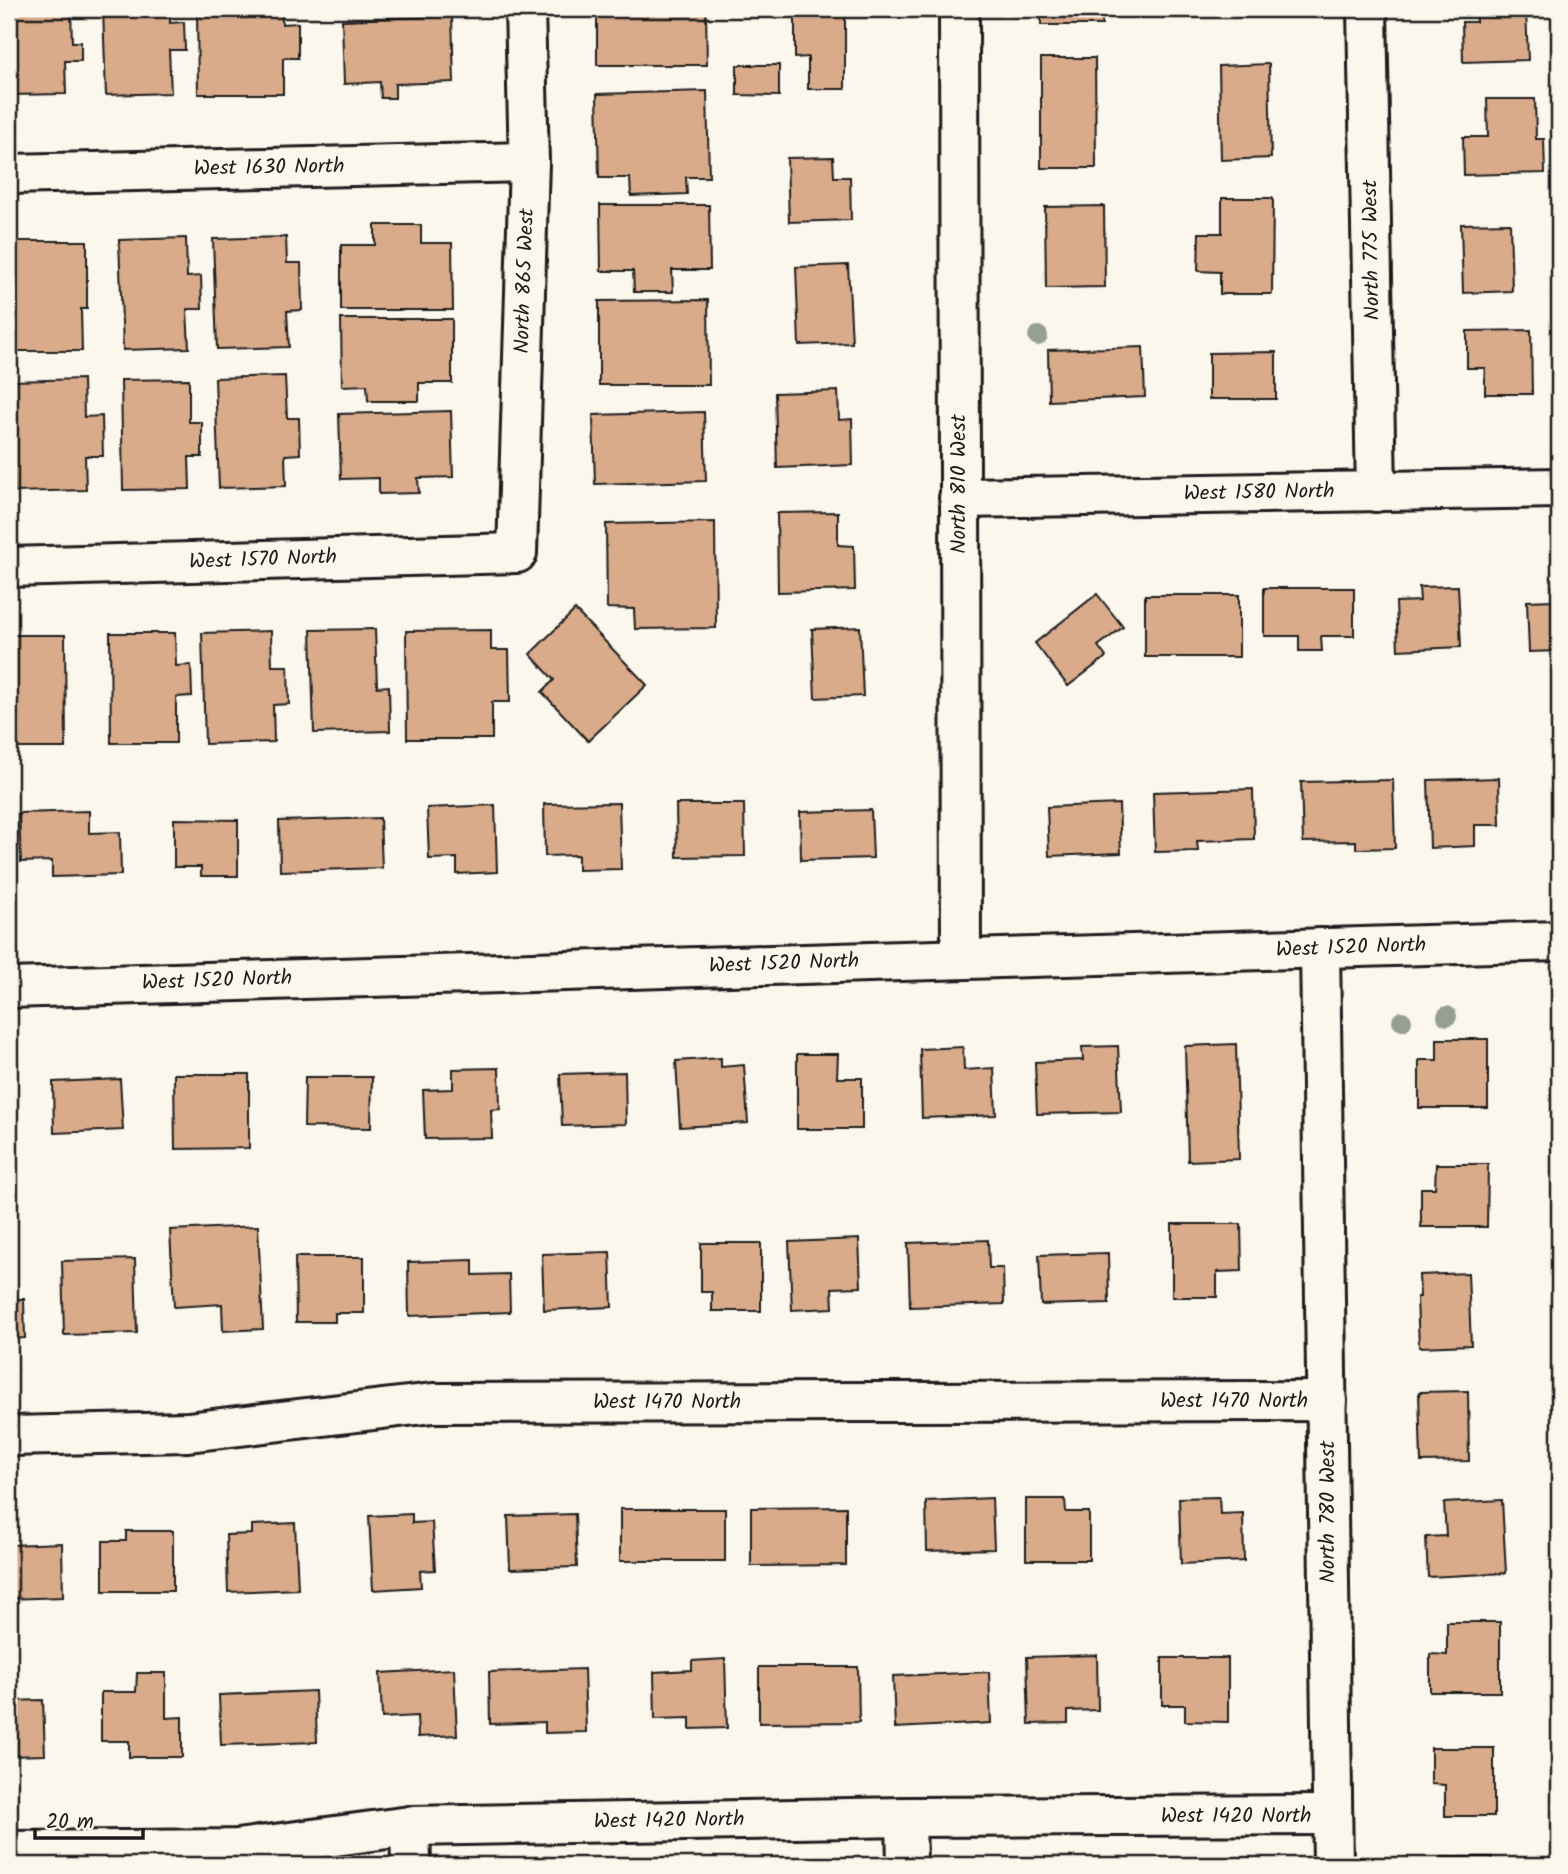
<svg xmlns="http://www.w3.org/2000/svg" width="1568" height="1874" viewBox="0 0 1568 1874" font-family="Kalam,sans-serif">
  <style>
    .building { fill: #daab8b; stroke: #1c1c1c; stroke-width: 2 }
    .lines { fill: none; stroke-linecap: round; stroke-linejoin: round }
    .minor-casing { stroke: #1c1c1c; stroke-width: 44 }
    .minor { stroke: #fbf7ec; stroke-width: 38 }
    .tree { fill: #96a092 }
    .labels { text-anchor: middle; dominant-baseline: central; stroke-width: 5; stroke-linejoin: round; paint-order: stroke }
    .street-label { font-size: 21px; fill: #1c1c1c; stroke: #fbf7ec }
  </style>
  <rect width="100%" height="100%" fill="#fbf7ec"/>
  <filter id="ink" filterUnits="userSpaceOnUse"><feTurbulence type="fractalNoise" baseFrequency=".0143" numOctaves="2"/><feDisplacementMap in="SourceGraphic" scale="14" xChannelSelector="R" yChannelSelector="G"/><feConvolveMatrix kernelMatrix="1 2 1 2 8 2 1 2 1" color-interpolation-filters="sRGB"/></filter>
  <g filter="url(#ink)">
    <g class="building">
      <polygon points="9,9 71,9 72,42 81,42 81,61 65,61 66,94 9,95"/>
      <polygon points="103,9 170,9 170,23 184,22 185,50 169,50 171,93 106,95"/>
      <polygon points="197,9 282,9 282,24 298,23 298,58 283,58 283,94 198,94"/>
      <polygon points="597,9 706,9 707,65 597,65"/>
      <rect x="1041" y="9" width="61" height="16"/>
      <polygon points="1475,9 1526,9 1528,60 1463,62 1462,22 1476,22"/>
      <polygon points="795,12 845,12 845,89 808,89 808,57 795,58"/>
      <polygon points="452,16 454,82 395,84 395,98 381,98 380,82 344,84 342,20"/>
      <polygon points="1041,58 1095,58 1096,168 1041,168"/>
      <polygon points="1269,64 1271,158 1221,160 1219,66"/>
      <polygon points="737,65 779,65 779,96 737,95"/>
      <polygon points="707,91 709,177 686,177 687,194 631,196 630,178 599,178 597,94"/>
      <polygon points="1487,99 1535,99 1536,139 1544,139 1545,173 1464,175 1463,137 1488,137"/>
      <polygon points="833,157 834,177 850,177 851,220 789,222 787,158"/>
      <polygon points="1222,198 1273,198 1272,294 1220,294 1220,272 1198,271 1199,233 1222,233"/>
      <polygon points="600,205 709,205 710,270 672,270 673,292 634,292 633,271 601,271"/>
      <polygon points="1104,206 1105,287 1046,288 1045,207"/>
      <polygon points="1510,223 1512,291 1463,293 1461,224"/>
      <polygon points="375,225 421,225 421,243 452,243 453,310 341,310 341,245 375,245"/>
      <polygon points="286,237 287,263 301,263 302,310 287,311 289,347 217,349 213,239"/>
      <polygon points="186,238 187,277 201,276 202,309 187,309 189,348 123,350 119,240"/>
      <polygon points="12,241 87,241 87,309 81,309 82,351 13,351"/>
      <polygon points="848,265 852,343 799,345 796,267"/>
      <polygon points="708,300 709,385 599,385 599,301"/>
      <polygon points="341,319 452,319 452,383 419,383 419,401 368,401 367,385 342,386"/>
      <polygon points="1531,330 1532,394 1485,394 1485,368 1467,368 1467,331"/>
      <polygon points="1143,347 1145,397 1049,401 1048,350"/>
      <polygon points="1276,352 1276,399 1209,399 1209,353"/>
      <polygon points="285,376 287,418 299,418 300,454 285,455 286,486 219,488 215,378"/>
      <polygon points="83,379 84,417 102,416 103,456 85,456 86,490 15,492 12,381"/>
      <polygon points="189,379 189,422 202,422 202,457 189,457 190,489 123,490 121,380"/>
      <polygon points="838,391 839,420 852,419 853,465 777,468 775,393"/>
      <polygon points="451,411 453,477 418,478 419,493 379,494 379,478 341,479 339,414"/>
      <polygon points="704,412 706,481 595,484 593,415"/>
      <polygon points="838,512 838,545 854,546 855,590 778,592 777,513"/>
      <polygon points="715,522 716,628 635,629 634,609 607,608 606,524"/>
      <polygon points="1458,586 1461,647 1398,650 1396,602 1420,601 1419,587"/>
      <polygon points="1553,586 1559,586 1559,651 1529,652 1527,601 1553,600"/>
      <polygon points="1264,588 1354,588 1354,636 1321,636 1322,651 1299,651 1299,636 1264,636"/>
      <polygon points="1097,594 1123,627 1098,646 1106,657 1068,686 1035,643"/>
      <rect x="1145" y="595" width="94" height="62"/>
      <polygon points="575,610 647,685 588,741 542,692 554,680 530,654"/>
      <polygon points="860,627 863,696 815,698 812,629"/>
      <polygon points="375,629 377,687 389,686 390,731 314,733 311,630"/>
      <polygon points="491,630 491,650 509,650 510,702 492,702 492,739 407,739 406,631"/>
      <polygon points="271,631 272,666 288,666 289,704 273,705 274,742 205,744 202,633"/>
      <polygon points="110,633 175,633 176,666 191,665 192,696 176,697 176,743 111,743"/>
      <polygon points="9,635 65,635 66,748 9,748"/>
      <polygon points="1499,778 1500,825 1475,825 1475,846 1430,848 1428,780"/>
      <polygon points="1393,780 1395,848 1356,849 1356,841 1303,842 1301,782"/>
      <polygon points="1253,789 1254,839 1197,841 1198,851 1155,852 1153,792"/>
      <polygon points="619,803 621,869 578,870 578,855 545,856 544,804"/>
      <polygon points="676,804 744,804 745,856 677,857"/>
      <polygon points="1119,804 1121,853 1049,856 1047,807"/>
      <polygon points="495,805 497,872 457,874 457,858 429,859 427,808"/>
      <polygon points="871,810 873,858 801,860 800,812"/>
      <polygon points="89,811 89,833 120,832 121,875 52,877 52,861 21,862 19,813"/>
      <polygon points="380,818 382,868 280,871 279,821"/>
      <polygon points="174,819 238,820 238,876 201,876 201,867 174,867"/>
      <polygon points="1437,1039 1488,1039 1488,1108 1419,1108 1419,1060 1437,1060"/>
      <polygon points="1236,1044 1239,1159 1188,1161 1185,1046"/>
      <polygon points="1118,1046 1121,1112 1037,1114 1035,1062 1083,1060 1082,1047"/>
      <polygon points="963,1047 964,1070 994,1068 996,1115 922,1118 920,1049"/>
      <polygon points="797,1054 838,1054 837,1078 862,1078 862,1129 797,1129"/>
      <polygon points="721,1058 721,1067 744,1065 748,1123 680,1127 676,1061"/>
      <polygon points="499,1068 500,1109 491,1110 492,1138 425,1139 423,1090 453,1089 453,1069"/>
      <polygon points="625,1072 626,1124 562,1126 560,1074"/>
      <polygon points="9,1074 12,1143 9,1143"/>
      <polygon points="174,1074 249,1074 249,1148 175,1149"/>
      <polygon points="305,1077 372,1077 371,1128 304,1127"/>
      <polygon points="120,1079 123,1130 54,1133 53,1082"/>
      <polygon points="1436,1164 1488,1164 1487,1227 1421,1227 1421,1188 1435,1188"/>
      <polygon points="1172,1224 1241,1224 1242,1271 1217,1272 1217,1297 1172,1297"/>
      <polygon points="258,1226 263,1329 223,1331 222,1304 174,1307 170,1230"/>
      <polygon points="859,1239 861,1287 832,1288 833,1308 792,1310 789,1242"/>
      <polygon points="988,1240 989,1268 1003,1268 1004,1304 910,1307 908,1243"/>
      <polygon points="701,1243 761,1243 761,1311 712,1311 712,1292 701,1292"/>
      <polygon points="9,1251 11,1251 13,1299 24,1299 25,1338 9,1339"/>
      <polygon points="610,1252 612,1307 544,1310 542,1254"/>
      <polygon points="1108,1253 1109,1303 1041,1305 1039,1255"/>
      <polygon points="295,1257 364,1257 364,1313 335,1313 335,1322 296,1322"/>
      <polygon points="135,1259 137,1333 64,1335 62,1261"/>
      <polygon points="473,1260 473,1275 509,1274 510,1312 409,1316 408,1262"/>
      <polygon points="1468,1273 1471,1345 1419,1347 1417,1297 1420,1297 1419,1275"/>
      <polygon points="1468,1391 1469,1461 1421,1462 1419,1392"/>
      <polygon points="1219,1497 1220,1514 1243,1513 1244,1561 1181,1564 1179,1498"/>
      <polygon points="992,1498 994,1549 927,1551 926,1501"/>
      <polygon points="1026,1499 1065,1499 1066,1512 1089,1512 1089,1560 1026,1560"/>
      <polygon points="1502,1500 1506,1573 1428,1577 1426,1537 1446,1536 1444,1503"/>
      <polygon points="846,1507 846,1565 751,1566 751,1508"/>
      <rect x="620" y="1509" width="105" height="52"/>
      <polygon points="412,1514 412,1523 432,1522 435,1570 420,1571 421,1587 373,1590 369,1516"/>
      <polygon points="575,1514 577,1567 510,1569 508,1516"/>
      <polygon points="295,1523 298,1589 228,1592 226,1535 252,1534 252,1525"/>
      <polygon points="126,1531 173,1531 173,1591 103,1591 103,1541 126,1541"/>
      <polygon points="62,1543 63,1597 9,1599 9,1545"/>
      <polygon points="1447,1622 1500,1622 1500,1692 1430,1692 1430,1654 1447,1655"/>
      <polygon points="1097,1655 1098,1710 1068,1711 1068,1723 1029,1724 1027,1657"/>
      <polygon points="1162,1658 1228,1658 1228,1722 1185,1721 1185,1705 1162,1705"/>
      <polygon points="725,1659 727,1728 690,1729 690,1718 655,1719 654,1672 692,1670 692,1661"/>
      <polygon points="759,1667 858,1667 859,1722 759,1723"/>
      <polygon points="454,1669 457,1735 418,1737 417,1716 382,1718 380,1673"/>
      <polygon points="584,1669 586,1732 545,1733 545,1722 490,1724 489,1672"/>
      <polygon points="989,1672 991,1723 895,1728 893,1676"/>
      <polygon points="137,1673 166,1673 166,1718 182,1717 182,1757 129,1757 129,1741 101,1741 101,1692 136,1692"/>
      <polygon points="315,1691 317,1742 221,1745 219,1695"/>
      <polygon points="43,1700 45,1755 9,1756 9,1701"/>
      <polygon points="1431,1748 1494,1748 1494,1816 1445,1816 1445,1785 1431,1784"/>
      <rect x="1442" y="1857" width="50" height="8"/>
    </g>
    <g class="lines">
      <g class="minor-casing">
        <g id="minor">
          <polyline points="959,9 961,959"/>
          <polyline points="1367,9 1376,492"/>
          <polyline points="9,174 529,162"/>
          <polyline points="959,498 1559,488"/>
          <polyline points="9,567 517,553 529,162 525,9"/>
          <polyline points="1320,948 1333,1865"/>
          <polyline points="9,988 1559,941"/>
          <polyline points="9,1436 188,1432 433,1403 1327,1401"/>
          <polyline points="906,1817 907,1865"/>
          <polyline points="410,1826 411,1865"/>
          <polyline points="9,1851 237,1849 410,1826 906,1817 1331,1815"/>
        </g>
      </g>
      <use href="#minor" class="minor"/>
    </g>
    <g class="tree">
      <circle cx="1038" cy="336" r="10"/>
      <circle cx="1447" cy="1016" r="10"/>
      <circle cx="1402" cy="1021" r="10"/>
    </g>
  </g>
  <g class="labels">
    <g class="street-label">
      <text transform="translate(269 168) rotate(-1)">West 1630 North</text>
      <text transform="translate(1372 250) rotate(-91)">North 775 West</text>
      <text transform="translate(525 281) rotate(-88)">North 865 West</text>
      <text transform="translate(959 484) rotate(-90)">North 810 West</text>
      <text transform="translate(1259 493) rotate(-1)">West 1580 North</text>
      <text transform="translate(263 560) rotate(-2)">West 1570 North</text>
      <text transform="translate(1351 948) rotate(-2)">West 1520 North</text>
      <text transform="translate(784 964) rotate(-2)">West 1520 North</text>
      <text transform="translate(217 981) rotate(-2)">West 1520 North</text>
      <text x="1234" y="1401">West 1470 North</text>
      <text x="667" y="1402">West 1470 North</text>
      <text transform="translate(1328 1512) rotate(-90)">North 780 West</text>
      <text x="1236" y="1816">West 1420 North</text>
      <text transform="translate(669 1821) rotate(-1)">West 1420 North</text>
    </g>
  </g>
  <rect width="1568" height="1874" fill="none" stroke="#fbf7ec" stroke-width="35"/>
  <rect x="18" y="18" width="1533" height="1839" fill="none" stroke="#1c1c1c" stroke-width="2.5" filter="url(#ink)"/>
  <path d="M35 1828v10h108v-10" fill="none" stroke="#1c1c1c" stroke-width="3.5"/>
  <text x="46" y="1828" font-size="21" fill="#1c1c1c" stroke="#fbf7ec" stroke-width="5" paint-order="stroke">20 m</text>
</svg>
